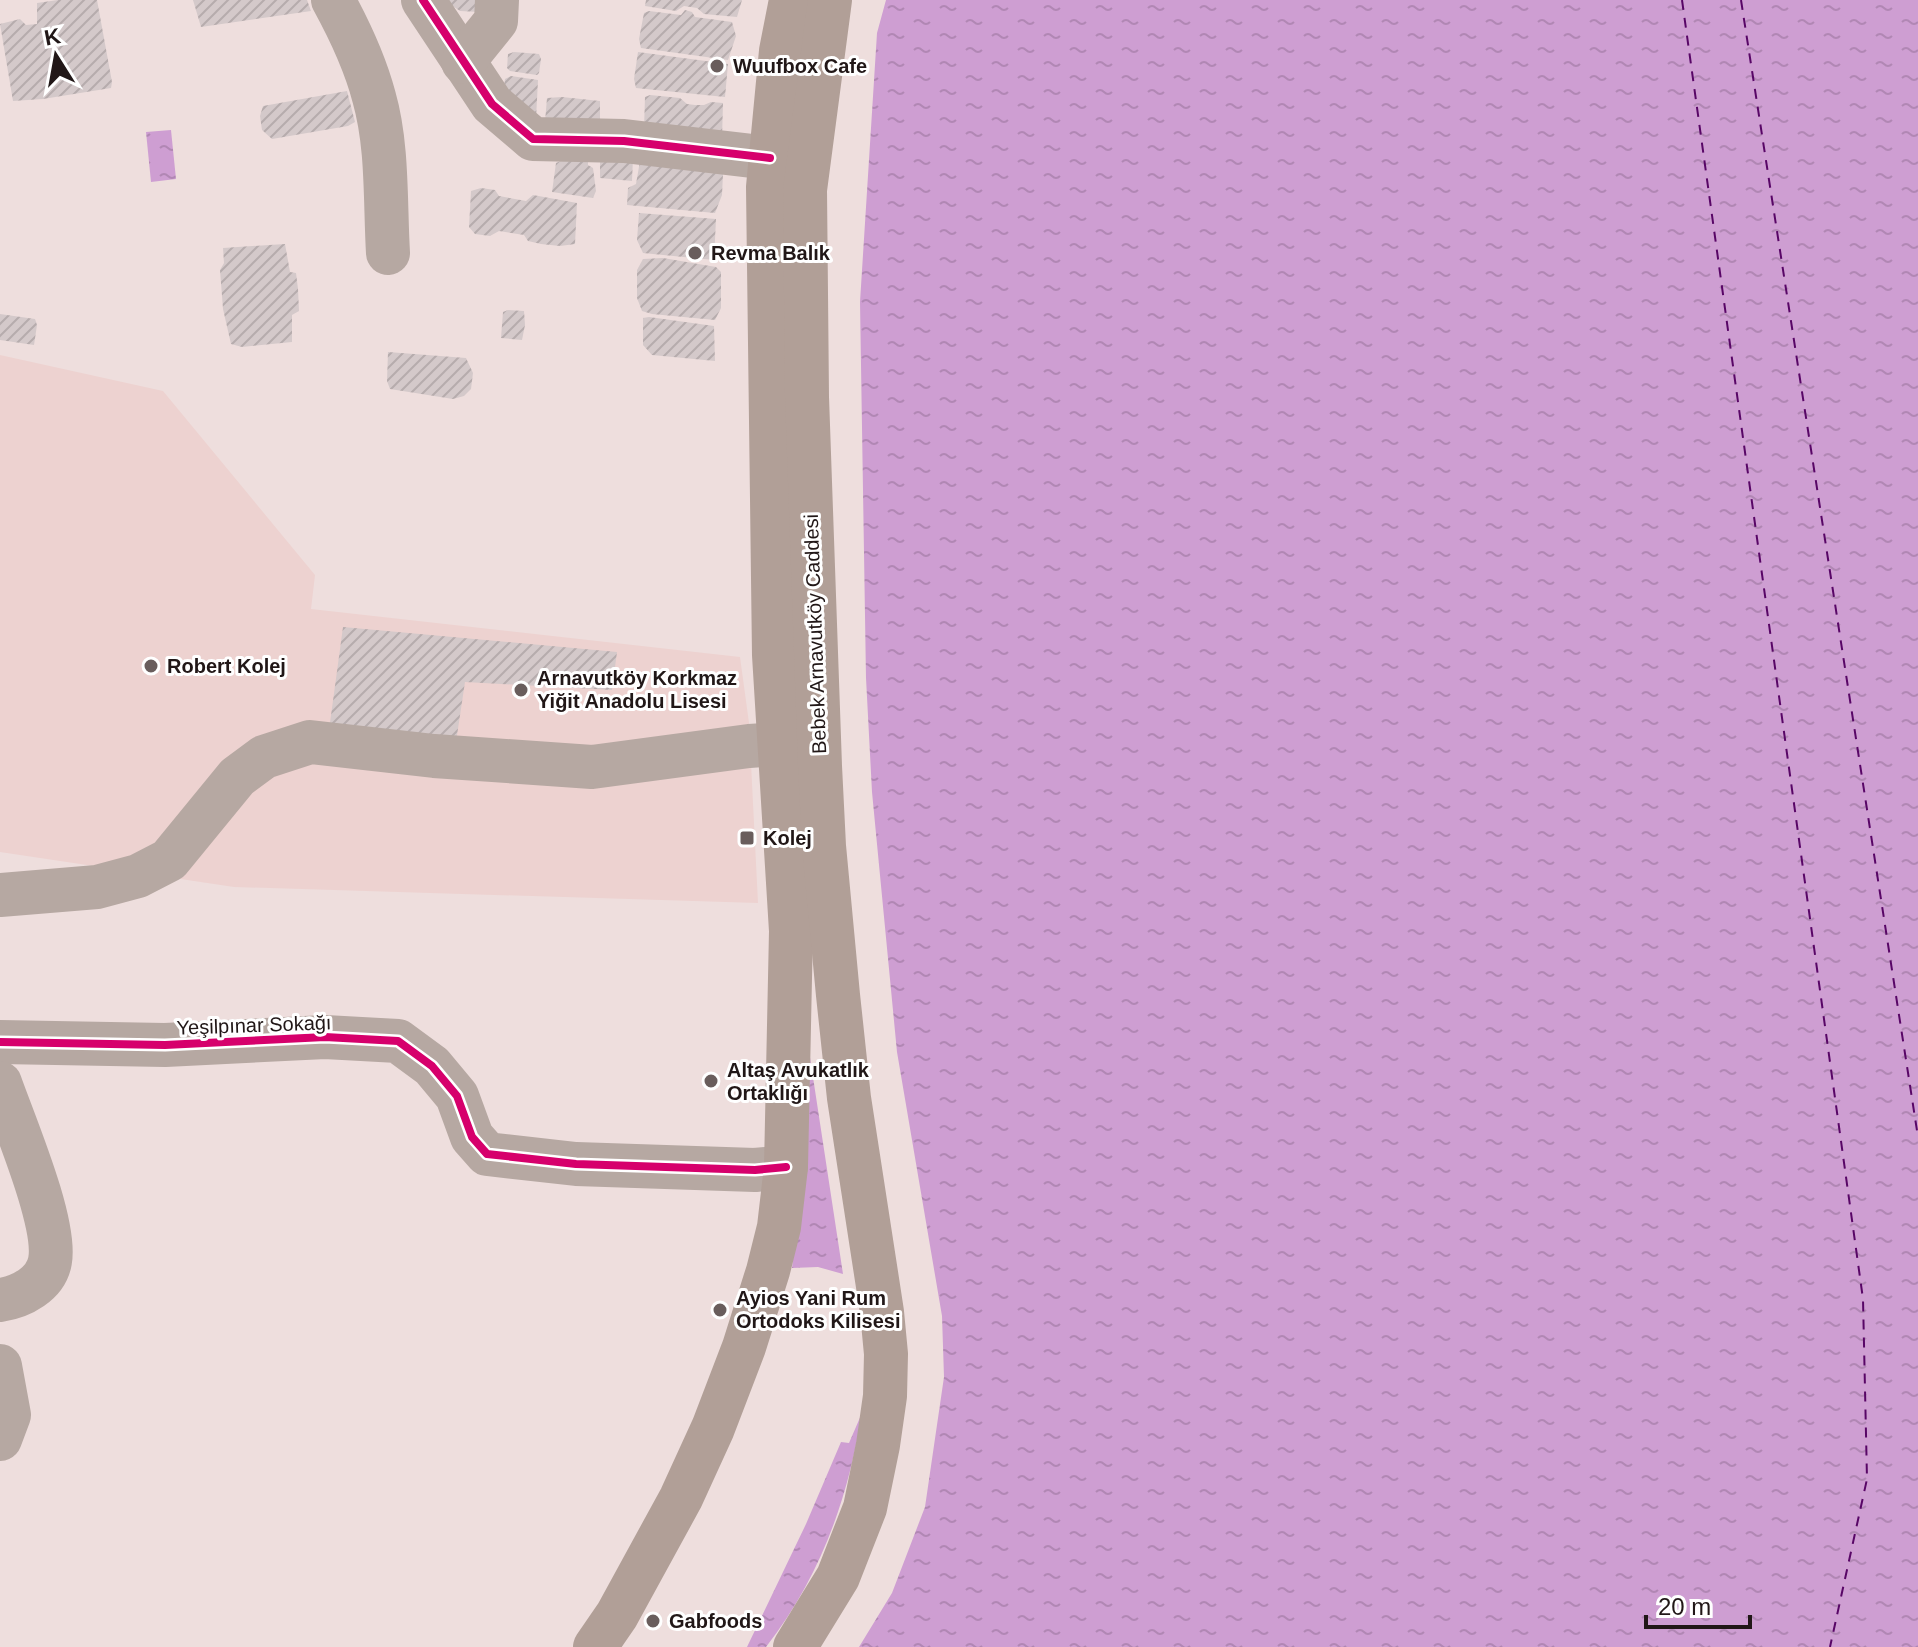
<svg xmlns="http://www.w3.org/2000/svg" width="1918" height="1647" viewBox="0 0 1918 1647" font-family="Arial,sans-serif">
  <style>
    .built { fill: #edd2d0 }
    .water { fill: url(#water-ripples) }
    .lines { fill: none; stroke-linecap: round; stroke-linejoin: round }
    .ferry { stroke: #580666; stroke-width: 2; stroke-dasharray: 10 8; stroke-linecap: butt }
    .building { fill: url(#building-hatch) }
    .minor { stroke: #b6a8a2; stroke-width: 44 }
    .major { stroke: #b19f97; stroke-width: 44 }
    .cycleway-casing { stroke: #fff; stroke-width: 13 }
    .cycleway { stroke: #d6006c; stroke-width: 8 }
    .poi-dot { fill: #695d5c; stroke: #fff; stroke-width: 3 }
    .labels { text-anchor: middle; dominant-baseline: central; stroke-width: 6; stroke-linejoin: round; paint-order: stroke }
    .poi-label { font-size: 20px; font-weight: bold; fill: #211717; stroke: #fff; text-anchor: start }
    .street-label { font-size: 20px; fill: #211717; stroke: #fff }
  </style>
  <defs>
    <pattern id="water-ripples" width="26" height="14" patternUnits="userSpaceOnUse" patternTransform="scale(2)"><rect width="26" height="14" fill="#ce9ed2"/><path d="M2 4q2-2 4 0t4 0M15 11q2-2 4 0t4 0" fill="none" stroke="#b187b4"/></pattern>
    <pattern id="building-hatch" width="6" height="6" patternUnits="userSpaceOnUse" patternTransform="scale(2)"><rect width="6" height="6" fill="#d4c9ca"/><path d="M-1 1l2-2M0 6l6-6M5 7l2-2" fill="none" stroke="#b6acad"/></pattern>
  </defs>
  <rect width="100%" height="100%" fill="#eededd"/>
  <polygon class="built" points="0,355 163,391 315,575 311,609 740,657 749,723 758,903 234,887 0,852"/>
  <g class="water">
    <polygon points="886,0 1918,0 1918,1647 859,1647 892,1593 925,1507 944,1377 942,1316 897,1052 872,792 866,678 860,302 877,33"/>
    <polygon points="171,130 176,179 151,182 146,132"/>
    <polygon points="802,1005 843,1274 818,1267 792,1268 797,1222"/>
    <path d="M 862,1413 C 848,1499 820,1578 766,1647 L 747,1647 L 806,1524 L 841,1442 L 849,1443 Z"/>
  </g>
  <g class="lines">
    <g class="ferry">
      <polyline points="1682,0 1863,1299 1867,1479 1830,1647"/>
      <polyline points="1741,0 1918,1137"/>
    </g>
  </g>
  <g class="building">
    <polygon points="58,0 97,0 112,82 111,88 43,99 13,101 0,24 20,19 26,25 37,24 37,3"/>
    <polygon points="193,0 307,0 311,11 201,27"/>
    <polygon points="444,0 476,0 479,12 460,11"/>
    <polygon points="646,0 742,0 737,17 704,14 697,8 684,6 676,11 645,6"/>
    <polygon points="685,10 692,12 695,17 732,22 736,36 728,60 641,48 639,39 644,13 649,11 681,15"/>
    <polygon points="514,52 539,54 541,59 539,73 537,75 510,71 507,68 508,54"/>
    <polygon points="638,52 728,64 725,97 636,88 634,79"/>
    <polygon points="511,76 538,80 536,119 504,86 505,79"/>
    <polygon points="347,91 355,122 348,126 272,139 262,130 260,116 263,106"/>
    <polygon points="650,95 680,98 687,104 695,105 704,105 711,102 723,103 722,139 644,129 645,97"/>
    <polygon points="562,97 600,101 600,134 545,122 547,98"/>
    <polygon points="572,156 588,158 588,165 593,168 596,191 593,198 552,192 556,163"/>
    <polygon points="600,158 633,158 632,181 600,178"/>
    <polygon points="640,161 723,174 722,195 715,213 627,205 628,188 636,184"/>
    <polygon points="481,188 495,190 499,196 526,201 533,195 577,203 575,244 560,246 541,244 528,241 524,235 499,231 490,236 475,234 469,227 471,191"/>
    <polygon points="639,213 716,219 714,260 643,253 637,240"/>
    <polygon points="285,244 290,272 296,273 298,289 299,311 292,315 292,342 242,347 231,344 223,309 220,270 224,263 223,248"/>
    <polygon points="663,258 716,267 721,272 721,308 715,320 652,314 642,311 637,298 637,270 643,259"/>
    <polygon points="508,310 524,311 525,325 522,340 501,338 503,312"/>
    <polygon points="0,314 35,319 37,325 34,345 0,340"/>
    <polygon points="649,317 714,326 715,361 652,355 643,345 643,318"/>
    <polygon points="388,352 466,358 473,373 471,389 464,396 453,399 390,389 387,381"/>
    <polygon points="343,627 617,652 612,690 465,682 456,742 329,730"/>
  </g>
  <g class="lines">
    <g class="minor">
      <path d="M 333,0 C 350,31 365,63 374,97 C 388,146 385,202 388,253"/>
      <polyline points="423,0 492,104 533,139 624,141 770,158"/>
      <polyline points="463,62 496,21 497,0"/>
      <polyline points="0,895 97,887 138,876 169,860 237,777 264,757 310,742 434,756 592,767 749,746 779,744"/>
      <polyline points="0,1042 165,1045 325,1037 398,1041 432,1066 457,1096 472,1137 487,1154 576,1164 755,1170 786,1167"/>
      <path d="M 0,1083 C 14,1123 57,1223 50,1261 C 46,1284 21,1297 0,1300"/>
      <polyline points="0,1366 9,1415 0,1439"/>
    </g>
    <g class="major">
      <polyline points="595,1647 617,1615 681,1498 713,1428 744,1347 768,1271 779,1227 786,1167 791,931 774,655 768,187 781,51 791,0"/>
      <polyline points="795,1647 838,1577 865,1508 878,1445 885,1396 886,1354 882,1312 849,1098 838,995 824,846 820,766 807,397 805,190 830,0"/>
    </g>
    <g class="cycleway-casing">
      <g id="cycleway">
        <polyline points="423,0 492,104 533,139 624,141 770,158"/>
        <polyline points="0,1042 165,1045 325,1037 398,1041 432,1066 457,1096 472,1137 487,1154 576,1164 755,1170 786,1167"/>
      </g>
    </g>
    <use href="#cycleway" class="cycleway"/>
  </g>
  <g class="poi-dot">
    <circle cx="717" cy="66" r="8"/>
    <circle cx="695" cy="253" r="8"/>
    <circle cx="151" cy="666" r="8"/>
    <circle cx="521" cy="690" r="8"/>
    <rect x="739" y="830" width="16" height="16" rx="4"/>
    <circle cx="711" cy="1081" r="8"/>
    <circle cx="720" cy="1310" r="8"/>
    <circle cx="653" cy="1621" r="8"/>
  </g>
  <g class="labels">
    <g class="poi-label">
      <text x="733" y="66">Wuufbox Cafe</text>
      <text x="711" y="253">Revma Balık</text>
      <text x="167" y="666">Robert Kolej</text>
      <text x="537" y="678">Arnavutköy Korkmaz<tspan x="537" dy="23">Yiğit Anadolu Lisesi</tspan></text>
      <text x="763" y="838">Kolej</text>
      <text x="727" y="1070">Altaş Avukatlık<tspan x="727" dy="23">Ortaklığı</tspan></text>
      <text x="736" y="1298">Ayios Yani Rum<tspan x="736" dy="23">Ortodoks Kilisesi</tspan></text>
      <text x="669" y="1621">Gabfoods</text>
    </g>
    <g class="street-label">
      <text transform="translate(815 634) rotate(-92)">Bebek Arnavutköy Caddesi</text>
      <text transform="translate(254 1025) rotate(-2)">Yeşilpınar Sokağı</text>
    </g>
  </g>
  <g transform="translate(56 56) rotate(349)" stroke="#ffffff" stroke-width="6" paint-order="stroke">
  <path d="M0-6L14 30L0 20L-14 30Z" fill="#211717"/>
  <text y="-12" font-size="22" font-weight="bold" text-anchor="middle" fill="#211717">K</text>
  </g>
  <path d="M1646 1615v12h104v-12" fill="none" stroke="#211717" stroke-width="4"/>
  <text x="1658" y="1615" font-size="24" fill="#211717" stroke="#ffffff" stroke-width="6" paint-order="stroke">20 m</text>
</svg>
